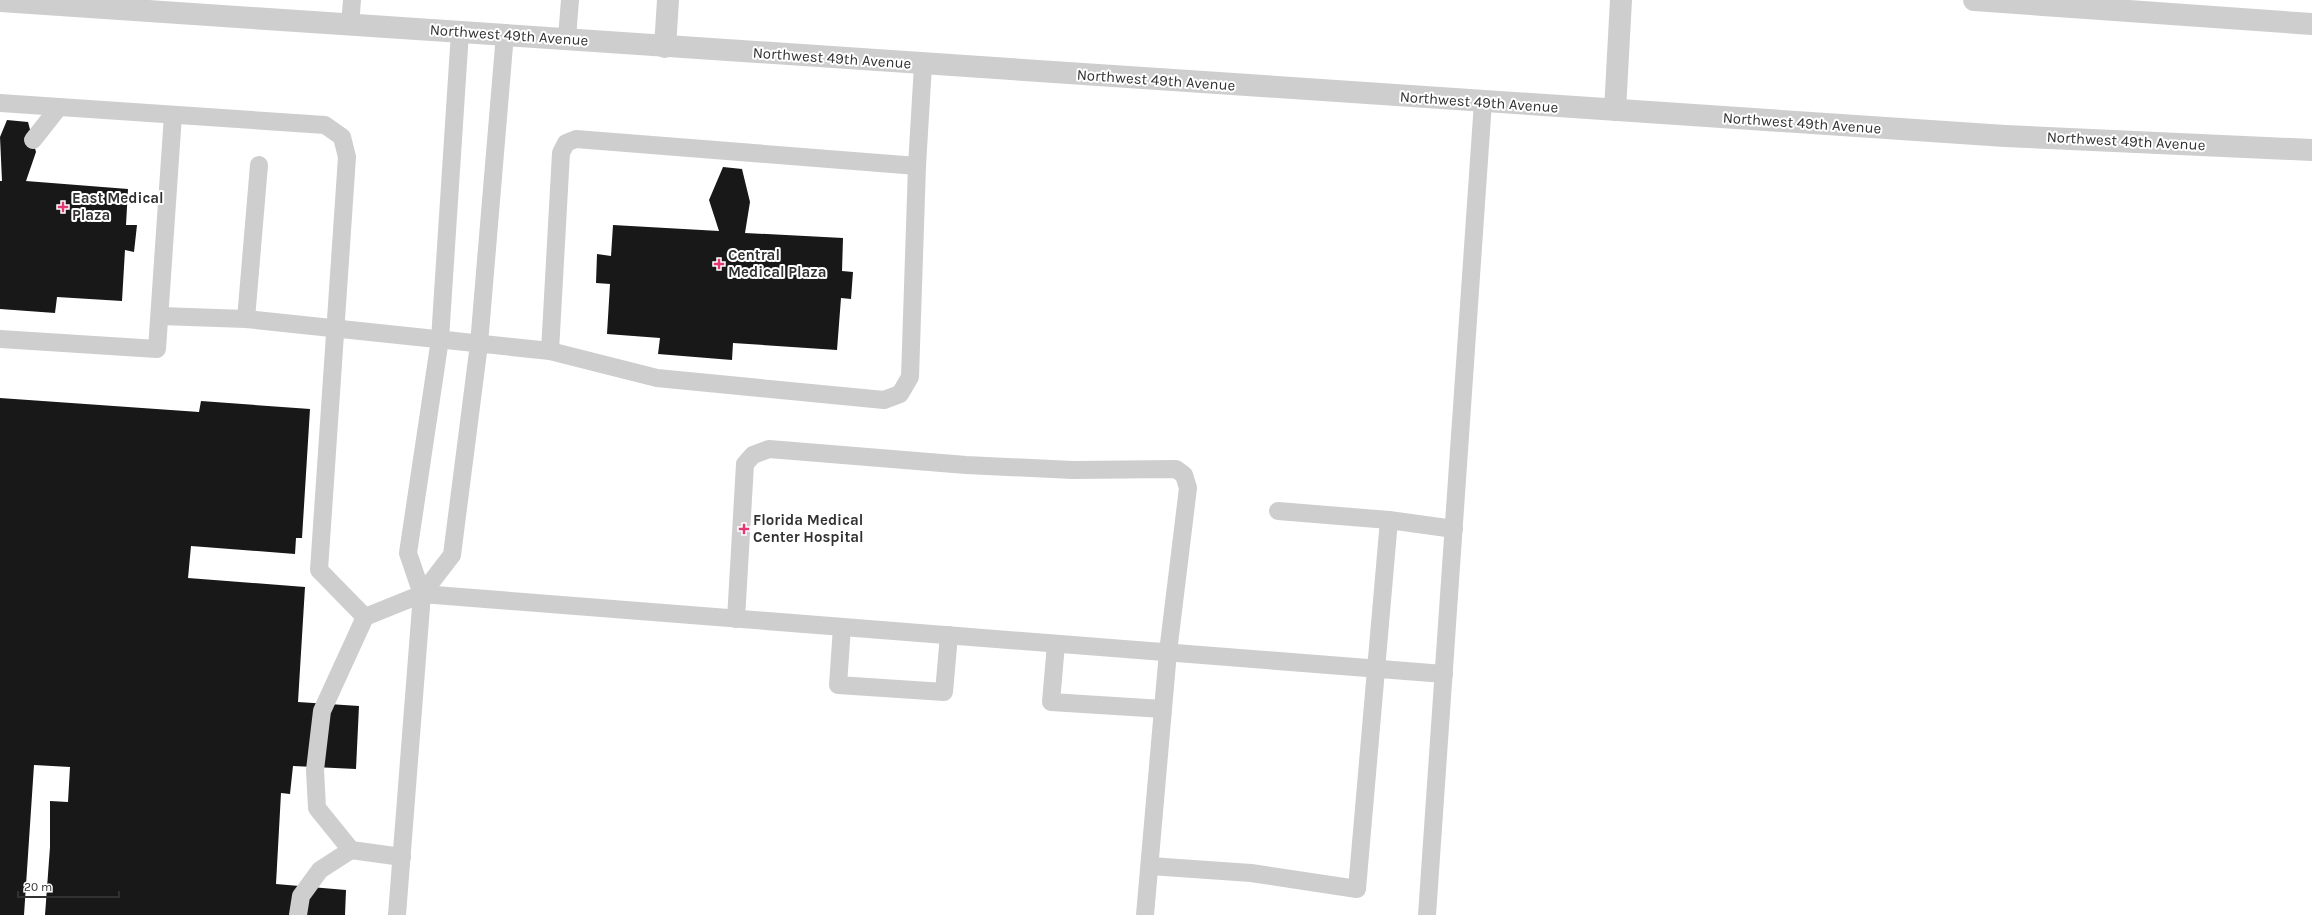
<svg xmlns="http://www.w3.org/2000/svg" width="2312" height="915" viewBox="0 0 2312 915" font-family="Karla,sans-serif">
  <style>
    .building { fill: #181818 }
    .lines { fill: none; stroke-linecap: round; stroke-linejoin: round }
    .service { stroke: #cecece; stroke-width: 18 }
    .minor { stroke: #cecece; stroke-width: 22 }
    .tertiary { stroke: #cecece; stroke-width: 22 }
    .poi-dot { fill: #e33876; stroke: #fff; stroke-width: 1.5 }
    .labels { text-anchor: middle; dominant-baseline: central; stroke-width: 4; stroke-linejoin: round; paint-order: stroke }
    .street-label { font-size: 15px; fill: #313131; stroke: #fff }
    .poi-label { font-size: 15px; font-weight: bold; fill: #313131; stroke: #fff; text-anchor: start }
  </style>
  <rect width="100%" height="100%" fill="#fff"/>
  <g class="building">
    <polygon points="7,120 28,122 36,152 26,181 128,189 126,225 137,225 134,252 125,250 122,301 57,297 55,313 0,309 0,181 2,181 0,137"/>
    <polygon points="723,167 742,169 750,202 745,233 843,238 842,271 853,272 851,299 841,298 837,350 733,343 732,360 658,354 660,338 607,334 610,284 596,283 597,254 611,256 613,225 719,231 709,200"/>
    <polygon points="0,398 199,412 201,401 310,409 302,538 296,538 295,554 191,546 188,578 305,587 298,702 359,706 356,769 293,766 290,794 281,793 276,884 346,890 345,915 45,915 50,847 50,801 68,802 70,767 34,765 24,915 0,915"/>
  </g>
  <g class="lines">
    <g class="service">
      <polyline points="350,25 352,0"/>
      <polyline points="460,32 440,339 408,553 422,594 1444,674"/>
      <polyline points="567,38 570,0"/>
      <polyline points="0,103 325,125 342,137 347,157 319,570 365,617 422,594 452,555 479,344 505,34"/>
      <polyline points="33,140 59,107"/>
      <polyline points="161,316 246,319 550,351 657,378 884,400 900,394 910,377 917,166 923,65"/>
      <polyline points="246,319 259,165"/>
      <polyline points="0,339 157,349 173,115"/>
      <polyline points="550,351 561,153 566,143 576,139 917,166"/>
      <polyline points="1278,511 1389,520"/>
      <polyline points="365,617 322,711 315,770 317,808 351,850 402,857"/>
      <polyline points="736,619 745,464 753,455 769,449 966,465 1073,470 1176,469 1184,475 1188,488 1168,652 1145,915"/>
      <polyline points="842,627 838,685 944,692 949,635"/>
      <polyline points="1056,644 1051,702 1163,709"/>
      <polyline points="1150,866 1251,873 1357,889 1389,520 1454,529"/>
      <polyline points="298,915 301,896 320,870 351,850"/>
      <polyline points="397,915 422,594"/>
      <polyline points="1427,915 1483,102"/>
    </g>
    <g class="minor">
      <polyline points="1974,0 2312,24"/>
      <polyline points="665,47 668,0"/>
      <polyline points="1615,110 1621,0"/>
    </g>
    <polyline class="tertiary" points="0,1 2005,136 2312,150"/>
  </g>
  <g class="poi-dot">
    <path d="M61 201h4v4h4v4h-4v4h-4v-4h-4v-4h4z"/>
    <path d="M717 258h4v4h4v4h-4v4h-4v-4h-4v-4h4z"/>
    <path d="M742 523h4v4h4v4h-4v4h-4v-4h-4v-4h4z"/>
  </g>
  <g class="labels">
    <g class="street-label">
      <text transform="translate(509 35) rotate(4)">Northwest 49th Avenue</text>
      <text transform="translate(832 58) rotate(4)">Northwest 49th Avenue</text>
      <text transform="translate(1156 80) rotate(4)">Northwest 49th Avenue</text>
      <text transform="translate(1479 102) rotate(4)">Northwest 49th Avenue</text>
      <text transform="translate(1802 123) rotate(4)">Northwest 49th Avenue</text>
      <text transform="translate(2126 141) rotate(3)">Northwest 49th Avenue</text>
    </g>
    <g class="poi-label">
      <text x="72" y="198">East Medical<tspan x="72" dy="17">Plaza</tspan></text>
      <text x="728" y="255">Central<tspan x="728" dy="17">Medical Plaza</tspan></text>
      <text x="753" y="520">Florida Medical<tspan x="753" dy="17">Center Hospital</tspan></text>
    </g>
  </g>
  <path d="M18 891v6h101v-6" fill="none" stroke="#313131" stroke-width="2"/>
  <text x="24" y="891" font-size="12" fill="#313131" stroke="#ffffff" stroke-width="3" paint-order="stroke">20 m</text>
</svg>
